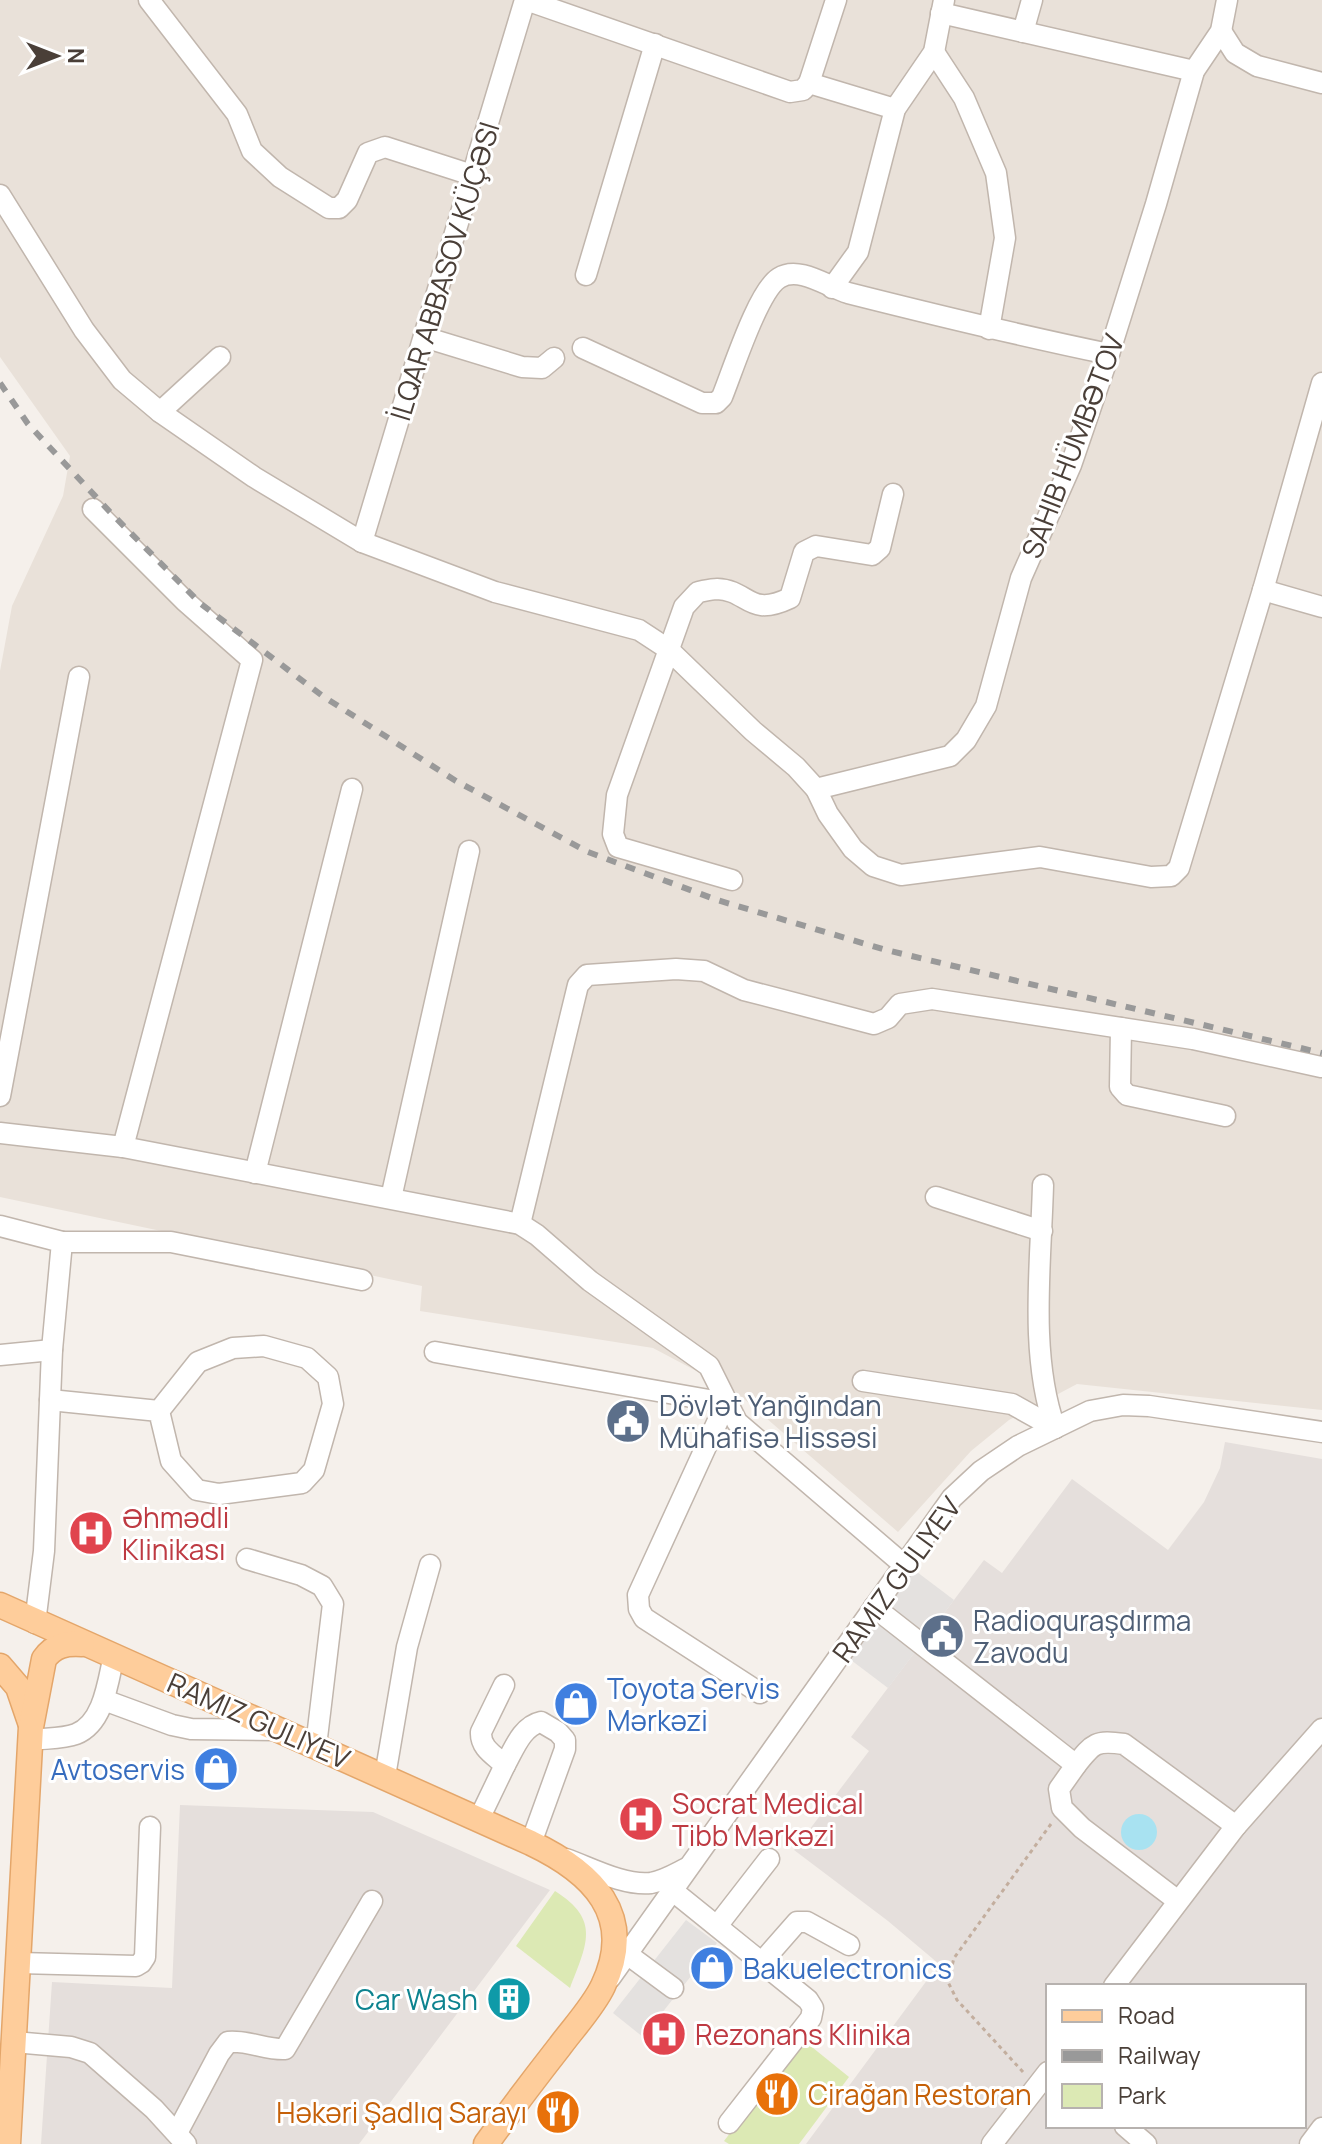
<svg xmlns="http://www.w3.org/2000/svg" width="1322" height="2144" viewBox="0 0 1322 2144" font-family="Manrope,sans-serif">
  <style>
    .residential { fill: #e9e1d9 }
    .industrial { fill: #e5dfdc; fill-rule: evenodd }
    .green { fill: #dce9b4 }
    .parking { fill: #e4e1df }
    .water { fill: #a8e2f1 }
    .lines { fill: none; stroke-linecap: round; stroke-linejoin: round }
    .minor-casing { stroke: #c1b6ad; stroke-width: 23 }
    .major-casing { stroke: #e4a66a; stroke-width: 27 }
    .path { stroke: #c3ae9e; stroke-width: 3; stroke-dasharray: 4 4; stroke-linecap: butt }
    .minor { stroke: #fff; stroke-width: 20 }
    .major { stroke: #fecd9b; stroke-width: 24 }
    .rail { stroke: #999; stroke-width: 6; stroke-dasharray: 10 10; stroke-linecap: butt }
    .labels { text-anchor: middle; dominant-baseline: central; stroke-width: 6; stroke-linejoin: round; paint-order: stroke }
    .street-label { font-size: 28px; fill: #4a3f38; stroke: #fff }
    .service-label { font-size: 28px; fill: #4e5e75; stroke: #fff; text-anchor: start }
    .health-label { font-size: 28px; fill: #be3a42; stroke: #fff; text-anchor: start }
    .shop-label { font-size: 28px; fill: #366cbe; stroke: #fff; text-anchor: start }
    .culture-label { font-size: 28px; fill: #0d838f; stroke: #fff; text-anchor: end }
    .food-label { font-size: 28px; fill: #c56008; stroke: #fff; text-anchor: start }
  </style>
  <rect width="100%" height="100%" fill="#f5f0eb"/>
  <polygon class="residential" points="0,0 1322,0 1322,1410 1077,1384 1009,1420 971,1451 898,1532 736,1392 653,1348 420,1311 422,1286 0,1197 0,671 12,606 63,496 70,456 0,357"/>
  <g class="industrial">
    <path d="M 1225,1442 L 1322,1459 L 1322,2144 L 806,2144 L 939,1964 L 888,1921 L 794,1850 L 869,1751 L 851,1737 L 984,1560 L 1002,1573 L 1072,1479 L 1168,1550 L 1204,1502 L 1220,1468 ZM 1048,1986 L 1304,1986 L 1304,2126 L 1048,2126 Z"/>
    <polygon points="180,1805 373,1812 550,1890 359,2144 41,2144 52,1982 172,1988"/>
  </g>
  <g class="green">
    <path d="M 555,1891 C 601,1920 587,1944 570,1988 L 516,1946 Z"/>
    <polygon points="802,2039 849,2077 799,2144 729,2144 724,2141"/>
  </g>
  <g class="parking">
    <polygon points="913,1569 954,1600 888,1688 847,1657"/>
    <polygon points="686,1920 717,1943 643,2037 613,2013"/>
  </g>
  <circle class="water" cx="1139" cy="1832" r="18"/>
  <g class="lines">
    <g class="minor-casing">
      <g id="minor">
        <polyline points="149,0 237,114 252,151 280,177 329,208 339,208 347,200 368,153 385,147 472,175"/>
        <polyline points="526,0 790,92 803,90 809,83 836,0"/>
        <polyline points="941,13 1194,71"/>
        <polyline points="1221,31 1235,53 1257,66 1322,83"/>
        <polyline points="1023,32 1032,0"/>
        <polyline points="934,52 964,98 996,173 1005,238 989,329"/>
        <polyline points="809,83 895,109"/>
        <polyline points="0,195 84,330 122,380 160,412 254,477 362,542 495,592 639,630 668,649 753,731 796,767 816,789 828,814 853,849 873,866 901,875 1040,857 1151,877 1171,876 1179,868 1263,590 1322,383"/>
        <polyline points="586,275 655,44"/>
        <polyline points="832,288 858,252 895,109 934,52 944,0"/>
        <polyline points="424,337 522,367 542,368 554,358"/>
        <path d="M 583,348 L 702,403 L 716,403 L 722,397 C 733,370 758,291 779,278 C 799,265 828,287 848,293 C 935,315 1022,336 1109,354"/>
        <polyline points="160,412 220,357"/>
        <polyline points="93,509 185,601 252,660 123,1147"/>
        <polyline points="362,542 525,0"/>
        <polyline points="1263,590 1322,607"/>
        <polyline points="816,789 950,756 966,740 986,706 1021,578 1071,465 1109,354 1156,204 1194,71 1221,31 1227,0"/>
        <path d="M 732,880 L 618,847 L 613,834 L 617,795 L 684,607 L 698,592 C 704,591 711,589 717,589 C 749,590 748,618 790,598 L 804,552 L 816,546 L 872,555 L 880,548 L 893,494"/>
        <polyline points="1121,1028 1120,1087 1127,1095 1225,1116"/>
        <polyline points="0,1096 79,677"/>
        <polyline points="0,1133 123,1147 520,1224 537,1235 590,1281 709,1366 737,1422 904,1565"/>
        <polyline points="255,1173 352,789"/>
        <path d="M 1043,1185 C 1041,1262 1029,1355 1055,1428"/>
        <polyline points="936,1197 1042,1231"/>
        <polyline points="391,1198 469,851"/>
        <polyline points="520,1224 578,985 587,975 676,969 704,971 744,990 874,1024 888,1018 900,1004 932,999 1193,1039 1321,1067"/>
        <polyline points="0,1226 62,1242 52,1350 44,1551 35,1623"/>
        <polyline points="62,1242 171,1242 362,1280"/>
        <polyline points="435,1352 726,1403"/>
        <polyline points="0,1355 52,1350"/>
        <polyline points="863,1381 1012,1404 1055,1428"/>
        <polyline points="50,1400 159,1411 171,1461 197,1490 219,1494 302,1483 314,1470 333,1404 328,1377 307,1358 264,1346 233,1348 198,1362 159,1411"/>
        <polyline points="726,1403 638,1595 639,1609 644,1618 760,1693"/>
        <polyline points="247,1559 301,1575 322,1586 333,1604 316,1746"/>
        <polyline points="874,1607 1076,1765 1059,1789 1062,1808 1082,1828 1178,1901"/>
        <polyline points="104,1700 172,1725 191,1729 276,1730"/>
        <path d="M 31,1740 C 45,1738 63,1739 76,1734 C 104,1723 108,1681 114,1655"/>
        <path d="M 505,1765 C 514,1749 522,1726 541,1722 L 558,1732 L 565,1740 L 565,1749 L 531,1843"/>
        <path d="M 1076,1765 C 1093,1743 1096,1740 1124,1744 L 1236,1826"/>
        <polyline points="385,1776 407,1647 430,1565"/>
        <path d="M 479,1819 L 505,1765 C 494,1755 480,1748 481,1732 L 504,1685"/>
        <path d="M 566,1859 C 591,1868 624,1886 651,1883 C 664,1881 675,1874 687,1868"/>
        <polyline points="673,1891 808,2000 813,2008 811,2018 729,2123"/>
        <polyline points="717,1926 769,1859"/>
        <polyline points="627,1954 673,1988"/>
        <polyline points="762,1962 797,1922 807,1922 849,1945"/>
        <polyline points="19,1963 136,1966 141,1963 145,1957 150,1827"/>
        <polyline points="610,1978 952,1498 981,1471 1018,1446 1090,1411 1123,1405 1149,1406 1322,1432"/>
        <polyline points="1114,1986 1236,1826 1322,1729"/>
        <polyline points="14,2042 71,2047 90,2053 154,2109 186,2144"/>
        <polyline points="1125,2126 1146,2144"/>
        <path d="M 177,2133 L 219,2054 L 228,2042 C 248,2040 266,2050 285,2049 L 372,1901"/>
        <polyline points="992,2144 1048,2072"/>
        <polyline points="1310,2144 1322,2128"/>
      </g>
    </g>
    <g class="major-casing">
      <g id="major">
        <path d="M 0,1605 L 531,1843 C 592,1872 637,1915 603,1986 C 593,2007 574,2027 560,2046 C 535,2078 510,2111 486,2144"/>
        <polyline points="0,1666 18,1687 30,1722"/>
        <path d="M 8,2144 L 31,1727 L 44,1659 C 54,1645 66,1643 82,1644"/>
      </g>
    </g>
    <polyline class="path" points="1023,2072 957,2000 948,1982 954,1958 1051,1824"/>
    <use href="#minor" class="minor"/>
    <use href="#major" class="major"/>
    <polyline class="rail" points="0,383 28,424 110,512 201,604 324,697 456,781 588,852 717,900 886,950 1322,1053"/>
  </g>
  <defs>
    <g id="civic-disc" transform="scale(2.3)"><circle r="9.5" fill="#5c6f8a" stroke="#fff"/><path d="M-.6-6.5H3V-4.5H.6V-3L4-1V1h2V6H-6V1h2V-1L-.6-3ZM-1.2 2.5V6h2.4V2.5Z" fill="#fff"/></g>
    <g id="hospital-disc" transform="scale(2.3)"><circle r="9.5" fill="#e0444e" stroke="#fff"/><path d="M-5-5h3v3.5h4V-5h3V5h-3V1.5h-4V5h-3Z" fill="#fff"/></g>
    <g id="shop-disc" transform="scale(2.3)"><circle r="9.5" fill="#3f7fe0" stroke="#fff"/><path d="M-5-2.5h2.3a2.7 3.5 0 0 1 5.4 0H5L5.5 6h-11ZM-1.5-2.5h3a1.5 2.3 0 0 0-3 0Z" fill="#fff"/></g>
    <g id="building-disc" transform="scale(2.3)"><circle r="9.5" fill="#0f9aa8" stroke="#fff"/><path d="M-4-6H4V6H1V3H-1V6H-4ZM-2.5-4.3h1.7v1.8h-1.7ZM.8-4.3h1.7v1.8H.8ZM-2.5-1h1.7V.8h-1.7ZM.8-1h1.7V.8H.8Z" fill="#fff"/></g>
    <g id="restaurant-disc" transform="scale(2.3)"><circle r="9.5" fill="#e8710a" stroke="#fff"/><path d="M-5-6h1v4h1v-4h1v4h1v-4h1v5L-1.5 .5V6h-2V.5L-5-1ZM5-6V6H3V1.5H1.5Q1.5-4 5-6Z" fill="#fff"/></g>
  </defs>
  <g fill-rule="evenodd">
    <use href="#civic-disc" x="628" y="1421"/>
    <use href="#hospital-disc" x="91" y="1533"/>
    <use href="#civic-disc" x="942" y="1636"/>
    <use href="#shop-disc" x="576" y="1704"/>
    <use href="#shop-disc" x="216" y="1769"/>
    <use href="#hospital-disc" x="641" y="1819"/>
    <use href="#shop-disc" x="712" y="1968"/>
    <use href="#building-disc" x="509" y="1999"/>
    <use href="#hospital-disc" x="664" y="2034"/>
    <use href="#restaurant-disc" x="777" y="2094"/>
    <use href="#restaurant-disc" x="558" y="2112"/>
  </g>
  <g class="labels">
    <g class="street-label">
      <text transform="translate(444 271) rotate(-73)">İLQAR ABBASOV KÜÇƏSI</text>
      <text transform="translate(1072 446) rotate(-69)">SAHIB HÜMBƏTOV</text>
      <text transform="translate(896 1579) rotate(-54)">RAMIZ GULIYEV</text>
      <text transform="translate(259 1720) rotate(24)">RAMIZ GULIYEV</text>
    </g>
    <g class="service-label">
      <text x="659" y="1405">Dövlət Yanğından<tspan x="659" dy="32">Mühafisə Hissəsi</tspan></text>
      <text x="973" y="1620">Radioquraşdırma<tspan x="973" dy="32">Zavodu</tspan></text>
    </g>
    <g class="health-label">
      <text x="122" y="1517">Əhmədli<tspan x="122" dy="32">Klinikası</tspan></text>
      <text x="672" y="1803">Socrat Medical<tspan x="672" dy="32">Tibb Mərkəzi</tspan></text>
      <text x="695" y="2034">Rezonans Klinika</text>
    </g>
    <g class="shop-label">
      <text x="607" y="1688">Toyota Servis<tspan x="607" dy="32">Mərkəzi</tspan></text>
      <text x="185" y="1769" text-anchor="end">Avtoservis</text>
      <text x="743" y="1968">Bakuelectronics</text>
    </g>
    <g class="culture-label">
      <text x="478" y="1999">Car Wash</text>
    </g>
    <g class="food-label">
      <text x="808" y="2094">Cirağan Restoran</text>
      <text x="527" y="2112" text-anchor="end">Həkəri Şadlıq Sarayı</text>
    </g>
  </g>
  <rect x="1046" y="1984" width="260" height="144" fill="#ffffff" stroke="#b7b2af" stroke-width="2"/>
  <rect x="1062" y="2010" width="40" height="12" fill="#fecd9b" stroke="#b7b2af" stroke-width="2"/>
  <text x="1118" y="2024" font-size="24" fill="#4a3f38">Road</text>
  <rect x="1062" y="2050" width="40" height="12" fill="#999999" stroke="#b7b2af" stroke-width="2"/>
  <text x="1118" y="2064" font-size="24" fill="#4a3f38">Railway</text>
  <rect x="1062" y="2084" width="40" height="24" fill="#dce9b4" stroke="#b7b2af" stroke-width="2"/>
  <text x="1118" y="2104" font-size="24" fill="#4a3f38">Park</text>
  <g transform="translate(56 56) rotate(90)" stroke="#ffffff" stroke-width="6" paint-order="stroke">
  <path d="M0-6L14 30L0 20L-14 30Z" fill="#4a3f38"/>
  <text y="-12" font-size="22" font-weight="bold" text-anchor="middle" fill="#4a3f38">N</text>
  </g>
</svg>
